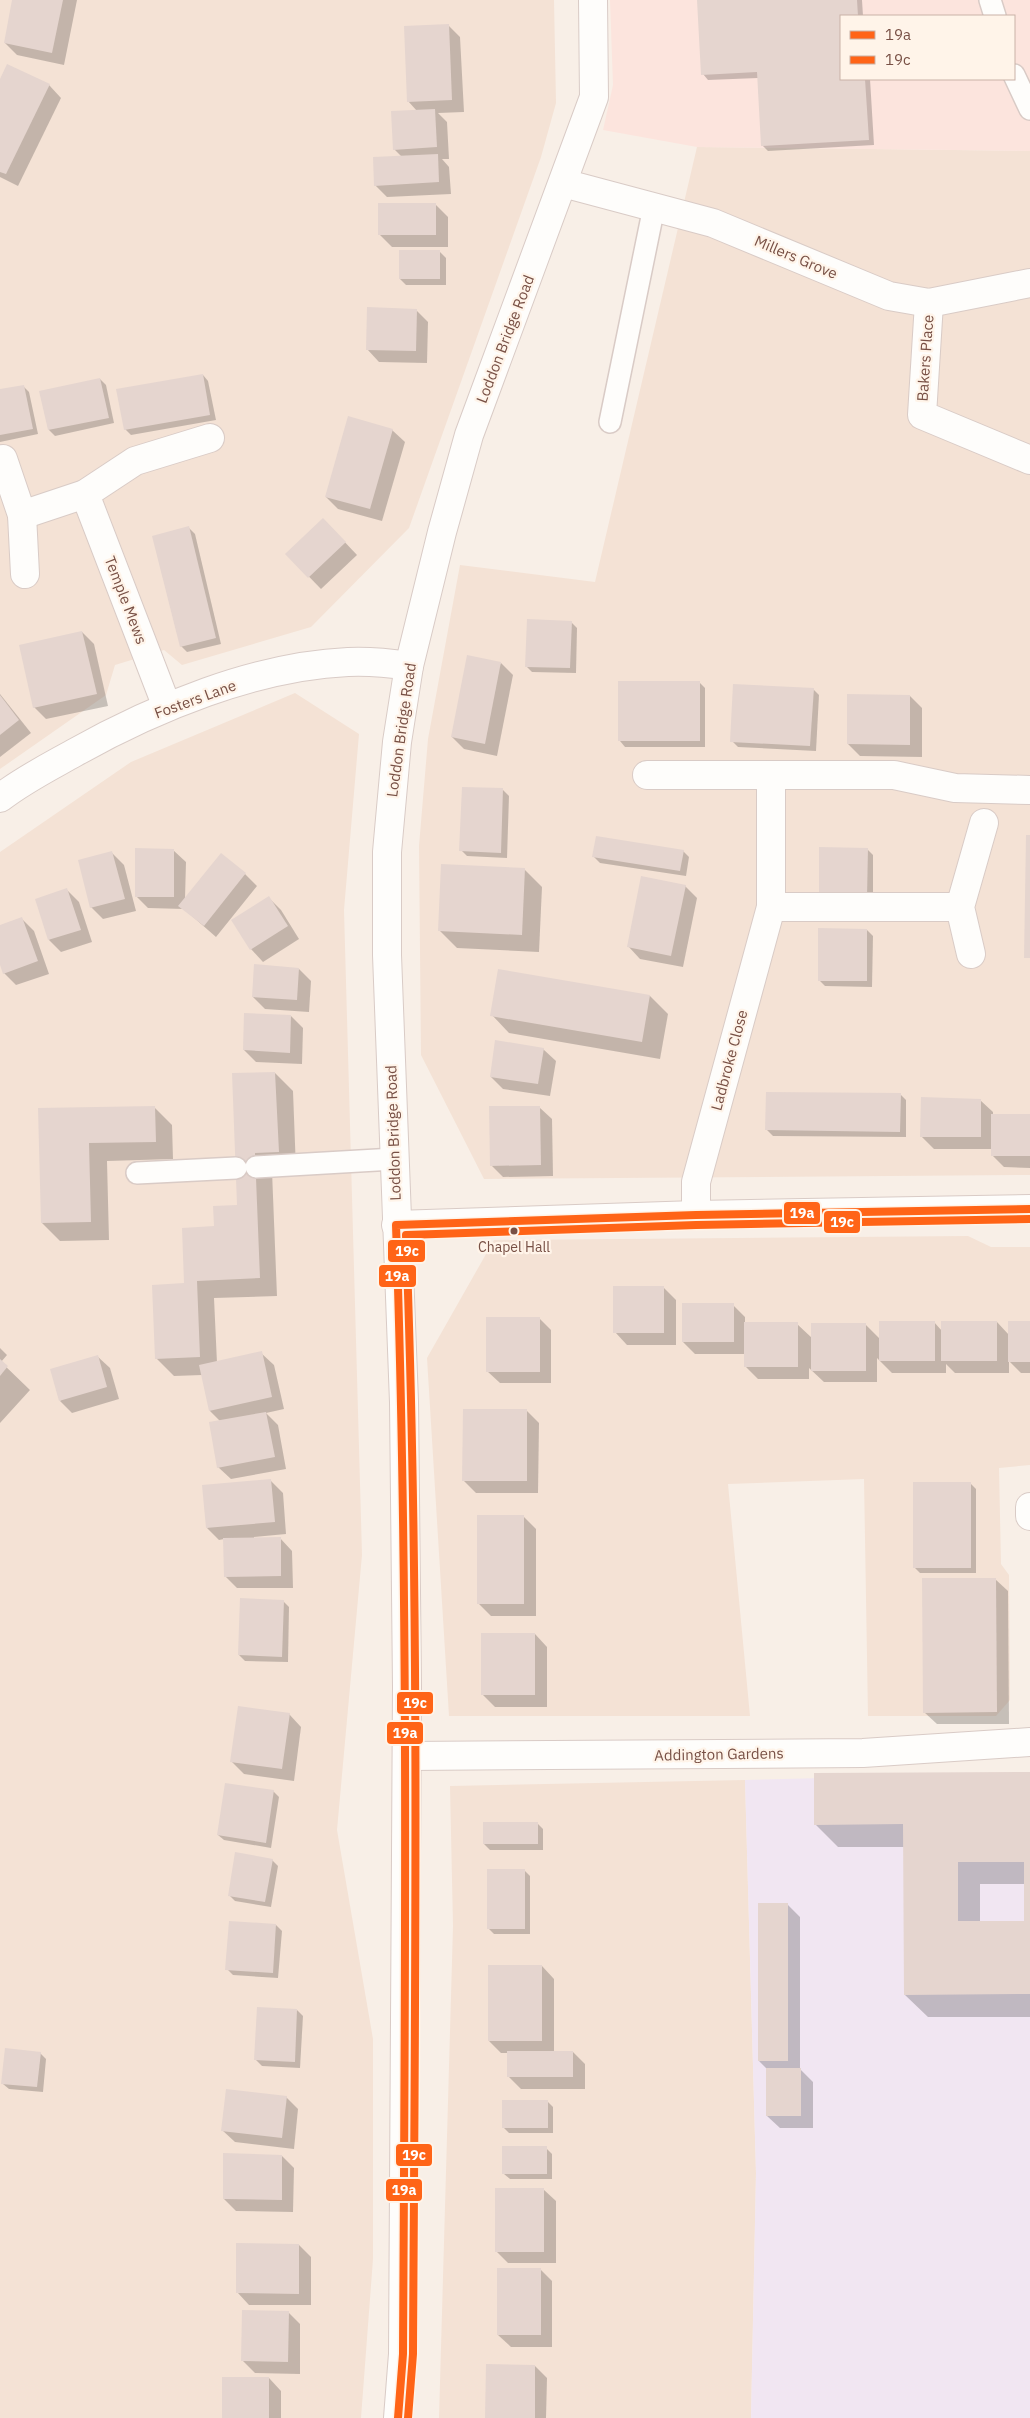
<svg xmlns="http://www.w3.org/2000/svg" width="1030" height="2418" viewBox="0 0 1030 2418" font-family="'IBM Plex Sans',sans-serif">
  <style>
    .residential { fill: #f4e2d5 }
    .commercial { fill: #fce4dd; fill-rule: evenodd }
    .education { fill: #f1e6f2 }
    .shadow { fill: #0003; fill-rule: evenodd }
    .building { fill: #e5d5cf; fill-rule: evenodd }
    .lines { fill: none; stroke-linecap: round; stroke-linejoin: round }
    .service-casing { stroke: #d9cbc6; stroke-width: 24 }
    .minor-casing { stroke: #d9cbc6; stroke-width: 30 }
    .tertiary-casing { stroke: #d9cbc6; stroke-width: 30 }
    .service { stroke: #fefdfb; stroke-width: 21 }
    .minor { stroke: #fefdfb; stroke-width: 28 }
    .tertiary { stroke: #fefdfb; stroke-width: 28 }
    .bus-1-casing { stroke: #fff4e9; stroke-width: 11 }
    .bus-2-casing { stroke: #fff4e9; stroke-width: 11 }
    .bus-1 { stroke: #ff6417; stroke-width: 8 }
    .bus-2 { stroke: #ff6417; stroke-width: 8 }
    .bus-dot { fill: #785045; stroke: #fff4e9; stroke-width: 2 }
    .labels { text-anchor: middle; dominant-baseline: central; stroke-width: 4.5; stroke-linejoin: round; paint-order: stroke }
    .bus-label { font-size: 14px; fill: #785045; stroke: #fff4e9 }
    .street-label { font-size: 15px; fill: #785045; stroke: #fff4e9 }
    .line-badge { stroke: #fff4e9; stroke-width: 2 }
    .badge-label { font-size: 14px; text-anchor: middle; font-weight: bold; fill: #fff }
  </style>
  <rect width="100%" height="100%" fill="#f8efe7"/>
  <g class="residential">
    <polygon points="0,0 554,0 556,103 541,157 409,528 311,627 182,665 164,650 115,665 106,695 0,769"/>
    <polygon points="697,147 1030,151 1030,1175 484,1179 421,1055 419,846 428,739 460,565 595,582"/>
    <polygon points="295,693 359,734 344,910 362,1555 337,1830 373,2039 373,2259 361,2418 0,2418 0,852 131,762"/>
    <polygon points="968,1236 991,1247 1030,1247 1030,1465 999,1468 1001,1564 1009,1575 1010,1700 996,1716 868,1716 864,1479 728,1484 750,1716 449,1716 427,1358 494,1240"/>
    <polygon points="745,1780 756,2173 751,2418 439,2418 453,1926 450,1786"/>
  </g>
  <path class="commercial" d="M 610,0 L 1030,0 L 1030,151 L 697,147 L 603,130 L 613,85 ZM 841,16 L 1014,16 L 1014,79 L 841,79 Z"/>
  <polygon class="education" points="1030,1773 1030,2418 751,2418 756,2173 745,1780"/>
  <g class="shadow">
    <polygon points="14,0 77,0 64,65 17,55 5,43"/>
    <polygon points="699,0 862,0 863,16 841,16 841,79 870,79 874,145 768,151 762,145 758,78 708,80 703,74"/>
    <polygon points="448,25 460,37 464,112 438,113 447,122 449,159 442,159 449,167 451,194 387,197 375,185 402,157 394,149 417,111 408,101"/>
    <polygon points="0,82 49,85 61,98 18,186 0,177"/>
    <polygon points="436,205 448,217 448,247 392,247 380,235"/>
    <polygon points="440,252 446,258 446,285 406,285 400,279"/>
    <polygon points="416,310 428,322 427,363 379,362 367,349"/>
    <polygon points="203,375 208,381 216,420 131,435 125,429"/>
    <polygon points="100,379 106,385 114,423 55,436 49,430 41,392"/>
    <polygon points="23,386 29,392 38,434 0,442 0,391"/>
    <polygon points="392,430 405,442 382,521 338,509 326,497"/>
    <polygon points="323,519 357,555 321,589 287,554"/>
    <polygon points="189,528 195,534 221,644 187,652 181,646"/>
    <polygon points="571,622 577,628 576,673 532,672 526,666"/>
    <polygon points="82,632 94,644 108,706 46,719 34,707"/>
    <polygon points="501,663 513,675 497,756 464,749 452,737"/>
    <polygon points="699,682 705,688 705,747 625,747 620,741"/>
    <polygon points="813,689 819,695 816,751 738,747 732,741"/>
    <polygon points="0,694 31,733 0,757"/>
    <polygon points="910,696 922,708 922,757 860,756 848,744"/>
    <polygon points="463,788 503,790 509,796 507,858 467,856 461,850"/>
    <polygon points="867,849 873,855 873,902 826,902"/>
    <polygon points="173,850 186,862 185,899 245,874 257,886 216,937 184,909 148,908 136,896"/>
    <polygon points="683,851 689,857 686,876 600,863 594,857"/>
    <polygon points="112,853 124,865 136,911 103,919 91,907"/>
    <polygon points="524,869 542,887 539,952 457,948 439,930"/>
    <polygon points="685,886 697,898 683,967 640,959 628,946"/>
    <polygon points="67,890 79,902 92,942 61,952 49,940"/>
    <polygon points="269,898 281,910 299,939 263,962 251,949"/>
    <polygon points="22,919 34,931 49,974 16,985 4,973 0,962 0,927"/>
    <polygon points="867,930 873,936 872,987 825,986 819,980"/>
    <polygon points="299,969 311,981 309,1012 265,1009 253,997"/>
    <polygon points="650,996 668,1014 660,1059 509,1033 492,1015"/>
    <polygon points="291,1016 303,1028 302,1064 256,1062 244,1050"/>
    <polygon points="543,1049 556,1061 550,1096 503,1089 491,1077"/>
    <polygon points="275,1073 293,1091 296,1170 272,1171 277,1296 214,1298 217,1363 261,1353 274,1365 284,1409 266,1413 278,1425 286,1469 231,1479 218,1467 220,1421 210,1411 202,1375 174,1376 156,1358 185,1285 215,1228 238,1206"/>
    <polygon points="900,1094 906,1100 906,1137 773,1136 767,1130"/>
    <polygon points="980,1100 993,1112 993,1115 1030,1116 1030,1168 1004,1167 992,1155 992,1149 934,1149 921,1136"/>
    <polygon points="154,1107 172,1125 173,1159 107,1161 109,1240 60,1241 42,1223 40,1109"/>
    <polygon points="539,1107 552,1119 553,1176 503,1177 491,1165"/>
    <polygon points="664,1288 676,1300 676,1345 627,1345 615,1332"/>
    <polygon points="733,1305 745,1317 745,1324 797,1324 812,1338 865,1324 880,1339 934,1322 942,1331 997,1322 1009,1335 1030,1322 1030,1373 1021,1373 1009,1361 1009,1373 955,1373 946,1364 946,1373 892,1373 877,1358 877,1382 824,1382 809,1368 809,1379 758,1379 746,1367 746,1354 695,1354 683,1342"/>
    <polygon points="539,1318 551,1330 551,1383 500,1383 487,1371"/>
    <polygon points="0,1348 7,1355 1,1362 30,1390 0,1423"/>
    <polygon points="97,1356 110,1368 119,1399 72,1413 60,1401"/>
    <polygon points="527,1411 539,1423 538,1493 476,1493 464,1481"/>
    <polygon points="271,1481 283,1493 286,1534 254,1537 254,1539 280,1538 292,1551 293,1588 237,1588 225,1576 224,1539 219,1540 207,1528"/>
    <polygon points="970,1483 976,1489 976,1573 920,1573 914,1567"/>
    <polygon points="524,1517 536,1529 536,1616 491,1616 479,1604"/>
    <polygon points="995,1579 1008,1591 1009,1724 937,1724 924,1712"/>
    <polygon points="283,1601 289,1607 288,1662 245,1661 239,1655"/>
    <polygon points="535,1634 547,1647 547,1707 495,1707 483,1695"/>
    <polygon points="289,1714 301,1727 294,1781 244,1774 232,1762"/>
    <path d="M 1030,1773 L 1030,2017 L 928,2017 L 905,1995 L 904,1847 L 838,1847 L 815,1824 ZM 980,1884 L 1025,1884 L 1026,1922 L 980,1922 Z"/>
    <polygon points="273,1791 279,1797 271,1848 224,1840 218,1835"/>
    <polygon points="537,1823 543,1829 543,1850 490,1850 484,1844"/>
    <polygon points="272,1860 278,1866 271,1907 235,1901 229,1895"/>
    <polygon points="524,1870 530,1876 530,1934 494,1934 488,1928"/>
    <polygon points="788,1905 800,1917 800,2069 813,2082 813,2128 780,2128 767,2116 767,2069 759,2061"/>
    <polygon points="276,1925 282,1931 278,1978 233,1975 227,1969"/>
    <polygon points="542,1966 554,1979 554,2052 573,2052 585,2064 585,2089 521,2089 508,2076 508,2053 501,2053 489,2041"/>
    <polygon points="297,2010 303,2016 300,2068 262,2066 256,2060"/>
    <polygon points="40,2053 46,2059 43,2092 9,2089 3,2084"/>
    <polygon points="286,2097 298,2109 294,2149 235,2142 222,2130"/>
    <polygon points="547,2101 553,2107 553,2133 509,2133 503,2127"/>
    <polygon points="546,2148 552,2154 552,2179 510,2179 504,2174"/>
    <polygon points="282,2156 294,2168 293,2212 236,2211 224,2199"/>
    <polygon points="543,2189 556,2201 556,2263 508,2263 496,2251"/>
    <polygon points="299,2245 311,2257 311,2305 249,2305 237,2292"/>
    <polygon points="540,2269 552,2281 552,2347 511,2347 498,2335"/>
    <polygon points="288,2312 300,2324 300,2374 255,2373 243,2361"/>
    <polygon points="535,2366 547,2378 546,2418 486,2418"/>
    <polygon points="269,2378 281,2391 281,2418 223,2418"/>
  </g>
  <g class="building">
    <polygon points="12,0 63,0 52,53 4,43"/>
    <polygon points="697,0 857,0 858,16 841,16 841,79 865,79 869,140 761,146 757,72 701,75"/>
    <polygon points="449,24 452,100 407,102 404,26"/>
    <polygon points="7,64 50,84 6,174 0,172 0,79"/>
    <polygon points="435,109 437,147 393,150 391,111"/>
    <polygon points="438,154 439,182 374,186 373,157"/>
    <rect x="378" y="203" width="58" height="32"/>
    <rect x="399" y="250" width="41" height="29"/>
    <polygon points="367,307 417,309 416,351 366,350"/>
    <polygon points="203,374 210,415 124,430 116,389"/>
    <polygon points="100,378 109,418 48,430 39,391"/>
    <polygon points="24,385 33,429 0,435 0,389"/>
    <polygon points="348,416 393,429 370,509 325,497"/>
    <polygon points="323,518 346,542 308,578 285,554"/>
    <polygon points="189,526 216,638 180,647 152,536"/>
    <polygon points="527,619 572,621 570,668 525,667"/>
    <polygon points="82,631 97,694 33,708 19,645"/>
    <polygon points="467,655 501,662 485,744 451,737"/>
    <rect x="618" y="681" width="82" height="60"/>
    <polygon points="733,684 814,688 810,746 730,742"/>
    <polygon points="847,694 910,695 910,745 847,744"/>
    <polygon points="0,695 19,720 0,735"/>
    <polygon points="462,787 503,788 501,853 459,851"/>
    <polygon points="1026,835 1030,835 1030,958 1024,958"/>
    <polygon points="596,836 684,850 680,871 592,857"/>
    <polygon points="819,847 868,848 867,897 819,897"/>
    <polygon points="135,848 174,849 174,897 135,897"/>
    <polygon points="112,851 125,899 90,908 78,860"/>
    <polygon points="221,853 246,873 204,926 178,906"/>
    <polygon points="441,864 525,868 522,935 438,931"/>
    <polygon points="641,876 686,885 671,956 627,947"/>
    <polygon points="67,888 81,930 48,940 35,899"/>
    <polygon points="269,896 288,926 250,950 231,920"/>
    <polygon points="22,917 38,961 3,974 0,965 0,925"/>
    <polygon points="818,928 867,929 867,981 818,981"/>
    <polygon points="254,964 299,968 297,1000 252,997"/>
    <polygon points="498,969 650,995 642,1042 490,1016"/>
    <polygon points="244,1013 291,1015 290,1053 243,1050"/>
    <polygon points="495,1040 544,1048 538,1084 490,1077"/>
    <polygon points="275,1072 279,1152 255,1153 260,1278 197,1281 200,1357 155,1359 152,1285 184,1283 182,1228 214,1226 213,1206 237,1205 232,1073"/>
    <polygon points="766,1092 901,1093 900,1132 765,1130"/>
    <polygon points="921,1097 981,1099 981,1137 920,1137"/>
    <polygon points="155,1106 156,1142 89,1143 91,1222 41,1223 38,1108"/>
    <polygon points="489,1106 540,1106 541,1165 490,1166"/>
    <rect x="991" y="1114" width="39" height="42"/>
    <rect x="613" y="1286" width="51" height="47"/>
    <rect x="682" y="1303" width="52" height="39"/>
    <rect x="486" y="1317" width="54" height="55"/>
    <rect x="879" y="1321" width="56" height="40"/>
    <rect x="941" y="1321" width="56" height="40"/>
    <rect x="1008" y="1321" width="22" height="41"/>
    <rect x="744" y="1322" width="54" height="45"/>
    <rect x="811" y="1323" width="55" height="48"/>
    <polygon points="262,1351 272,1397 209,1411 199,1365"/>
    <polygon points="98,1355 107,1387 59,1401 50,1369"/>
    <polygon points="0,1359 8,1366 0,1376"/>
    <polygon points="463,1409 527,1409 527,1481 462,1481"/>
    <polygon points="266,1412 275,1457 217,1468 209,1422"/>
    <polygon points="271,1479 275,1522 206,1528 202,1485"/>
    <rect x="913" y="1482" width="58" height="86"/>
    <rect x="477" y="1515" width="47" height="89"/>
    <polygon points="281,1537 281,1576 224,1577 223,1538"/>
    <polygon points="922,1578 996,1578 997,1712 923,1713"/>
    <polygon points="240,1598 284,1600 282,1657 238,1655"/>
    <rect x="481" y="1633" width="54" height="62"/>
    <polygon points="238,1706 290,1713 282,1769 230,1762"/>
    <path d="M 1030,1772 L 1030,1994 L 904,1995 L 903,1824 L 814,1825 L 814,1773 ZM 958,1862 L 1024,1862 L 1024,1921 L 958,1921 Z"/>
    <polygon points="225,1783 274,1790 266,1843 217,1835"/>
    <rect x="483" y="1822" width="55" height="22"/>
    <polygon points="235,1852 273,1859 265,1902 228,1896"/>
    <rect x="487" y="1869" width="38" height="60"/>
    <rect x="758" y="1903" width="30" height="158"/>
    <polygon points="229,1921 276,1924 273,1973 225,1970"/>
    <rect x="488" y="1965" width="54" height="76"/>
    <polygon points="257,2007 297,2009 295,2062 254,2060"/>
    <polygon points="5,2048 41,2052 37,2087 1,2084"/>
    <rect x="507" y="2051" width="66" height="26"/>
    <rect x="766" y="2068" width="35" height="48"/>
    <polygon points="226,2089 287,2096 282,2138 221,2131"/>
    <rect x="502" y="2100" width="46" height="28"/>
    <rect x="502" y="2146" width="45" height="28"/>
    <polygon points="223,2153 282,2155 282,2200 223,2199"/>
    <rect x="495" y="2188" width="49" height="64"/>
    <polygon points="236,2243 299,2244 299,2294 236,2293"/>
    <rect x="497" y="2268" width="44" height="67"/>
    <polygon points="242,2310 289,2311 288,2362 241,2361"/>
    <polygon points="486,2364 535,2365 535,2418 485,2418"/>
    <rect x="222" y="2377" width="47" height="41"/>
  </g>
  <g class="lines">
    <g class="service-casing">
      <g id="service">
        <polyline points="990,0 995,16"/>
        <polyline points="1014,75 1030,109"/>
        <polyline points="610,422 654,207"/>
        <polyline points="256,1167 394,1159"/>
        <polyline points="137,1173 236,1168"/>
      </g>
    </g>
    <g class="minor-casing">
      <g id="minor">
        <polyline points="563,183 713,223 889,296 929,303 1030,283"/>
        <polyline points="929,303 922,415 1030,460"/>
        <polyline points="3,459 22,515 25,574"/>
        <polyline points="85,494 167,707"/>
        <polyline points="22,515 85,494 135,461 210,438"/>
        <polyline points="647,775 894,775 955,788 1030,790"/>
        <path d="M 0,798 C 23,780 49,767 74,753 C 154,708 256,666 348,662 C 369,661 389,663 409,666"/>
        <polyline points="771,907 960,907"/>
        <polyline points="971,954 960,907 984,823"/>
        <polyline points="696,1215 696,1182 771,907 771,775"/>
        <polyline points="1030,1507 1030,1516"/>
        <polyline points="407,1756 863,1753 1030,1742"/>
      </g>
    </g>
    <g class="tertiary-casing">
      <g id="tertiary">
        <polyline points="396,1225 696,1215 1030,1209"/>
        <polyline points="398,2418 403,2354 407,1686 404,1402 387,955 387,852 397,742 409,666 442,532 469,435 594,97 593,0"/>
      </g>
    </g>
    <use href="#service" class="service"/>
    <use href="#minor" class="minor"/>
    <use href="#tertiary" class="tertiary"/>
    <g class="bus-1-casing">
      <path id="bus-1" d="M 398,2418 L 403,2354 C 405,1978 409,1601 396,1225 L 696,1215 L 1030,1209"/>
    </g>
    <g class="bus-2-casing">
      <path id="bus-2" d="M 408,2418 L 413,2354 C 415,1981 420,1608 406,1235 L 696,1225 L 1030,1219"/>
    </g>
    <use href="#bus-1" class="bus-1"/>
    <use href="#bus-2" class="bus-2"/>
  </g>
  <circle class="bus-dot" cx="514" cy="1231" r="4.5"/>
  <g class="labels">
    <g class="bus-label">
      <text x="514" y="1247">Chapel Hall</text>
    </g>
    <g class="street-label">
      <text transform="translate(796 257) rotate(23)">Millers Grove</text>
      <text transform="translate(505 339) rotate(-69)">Loddon Bridge Road</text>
      <text transform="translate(925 358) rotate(-86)">Bakers Place</text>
      <text transform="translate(126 600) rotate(69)">Temple Mews</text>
      <text transform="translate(195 699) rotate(-20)">Fosters Lane</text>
      <text transform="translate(401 730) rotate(-82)">Loddon Bridge Road</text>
      <text transform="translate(729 1060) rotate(-75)">Ladbroke Close</text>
      <text transform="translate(393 1133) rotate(-92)">Loddon Bridge Road</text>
      <text transform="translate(719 1754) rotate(-1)">Addington Gardens</text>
    </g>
  </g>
  <g class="line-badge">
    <rect x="783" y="1201" width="38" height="24" rx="5" fill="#ff6417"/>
    <rect x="823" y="1210" width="38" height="24" rx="5" fill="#ff6417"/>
    <rect x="387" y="1239" width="39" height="24" rx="5" fill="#ff6417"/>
    <rect x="378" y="1264" width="39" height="24" rx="5" fill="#ff6417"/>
    <rect x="396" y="1691" width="38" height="24" rx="5" fill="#ff6417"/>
    <rect x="386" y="1721" width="38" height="24" rx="5" fill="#ff6417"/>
    <rect x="395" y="2143" width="38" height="24" rx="5" fill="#ff6417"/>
    <rect x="385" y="2178" width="38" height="24" rx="5" fill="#ff6417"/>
  </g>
  <g class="badge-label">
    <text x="802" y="1218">19a</text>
    <text x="842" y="1227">19c</text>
    <text x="407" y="1256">19c</text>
    <text x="397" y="1281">19a</text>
    <text x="415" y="1708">19c</text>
    <text x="405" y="1738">19a</text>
    <text x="414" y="2160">19c</text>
    <text x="404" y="2195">19a</text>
  </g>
  <rect x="840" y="15" width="175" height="65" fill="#fff4e9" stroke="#c9b2a7"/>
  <rect x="850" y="31" width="25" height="8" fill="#ff6417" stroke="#c9b2a7"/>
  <text x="885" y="40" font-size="15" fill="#785045">19a</text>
  <rect x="850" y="56" width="25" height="8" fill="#ff6417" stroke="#c9b2a7"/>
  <text x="885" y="65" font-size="15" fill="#785045">19c</text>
</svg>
